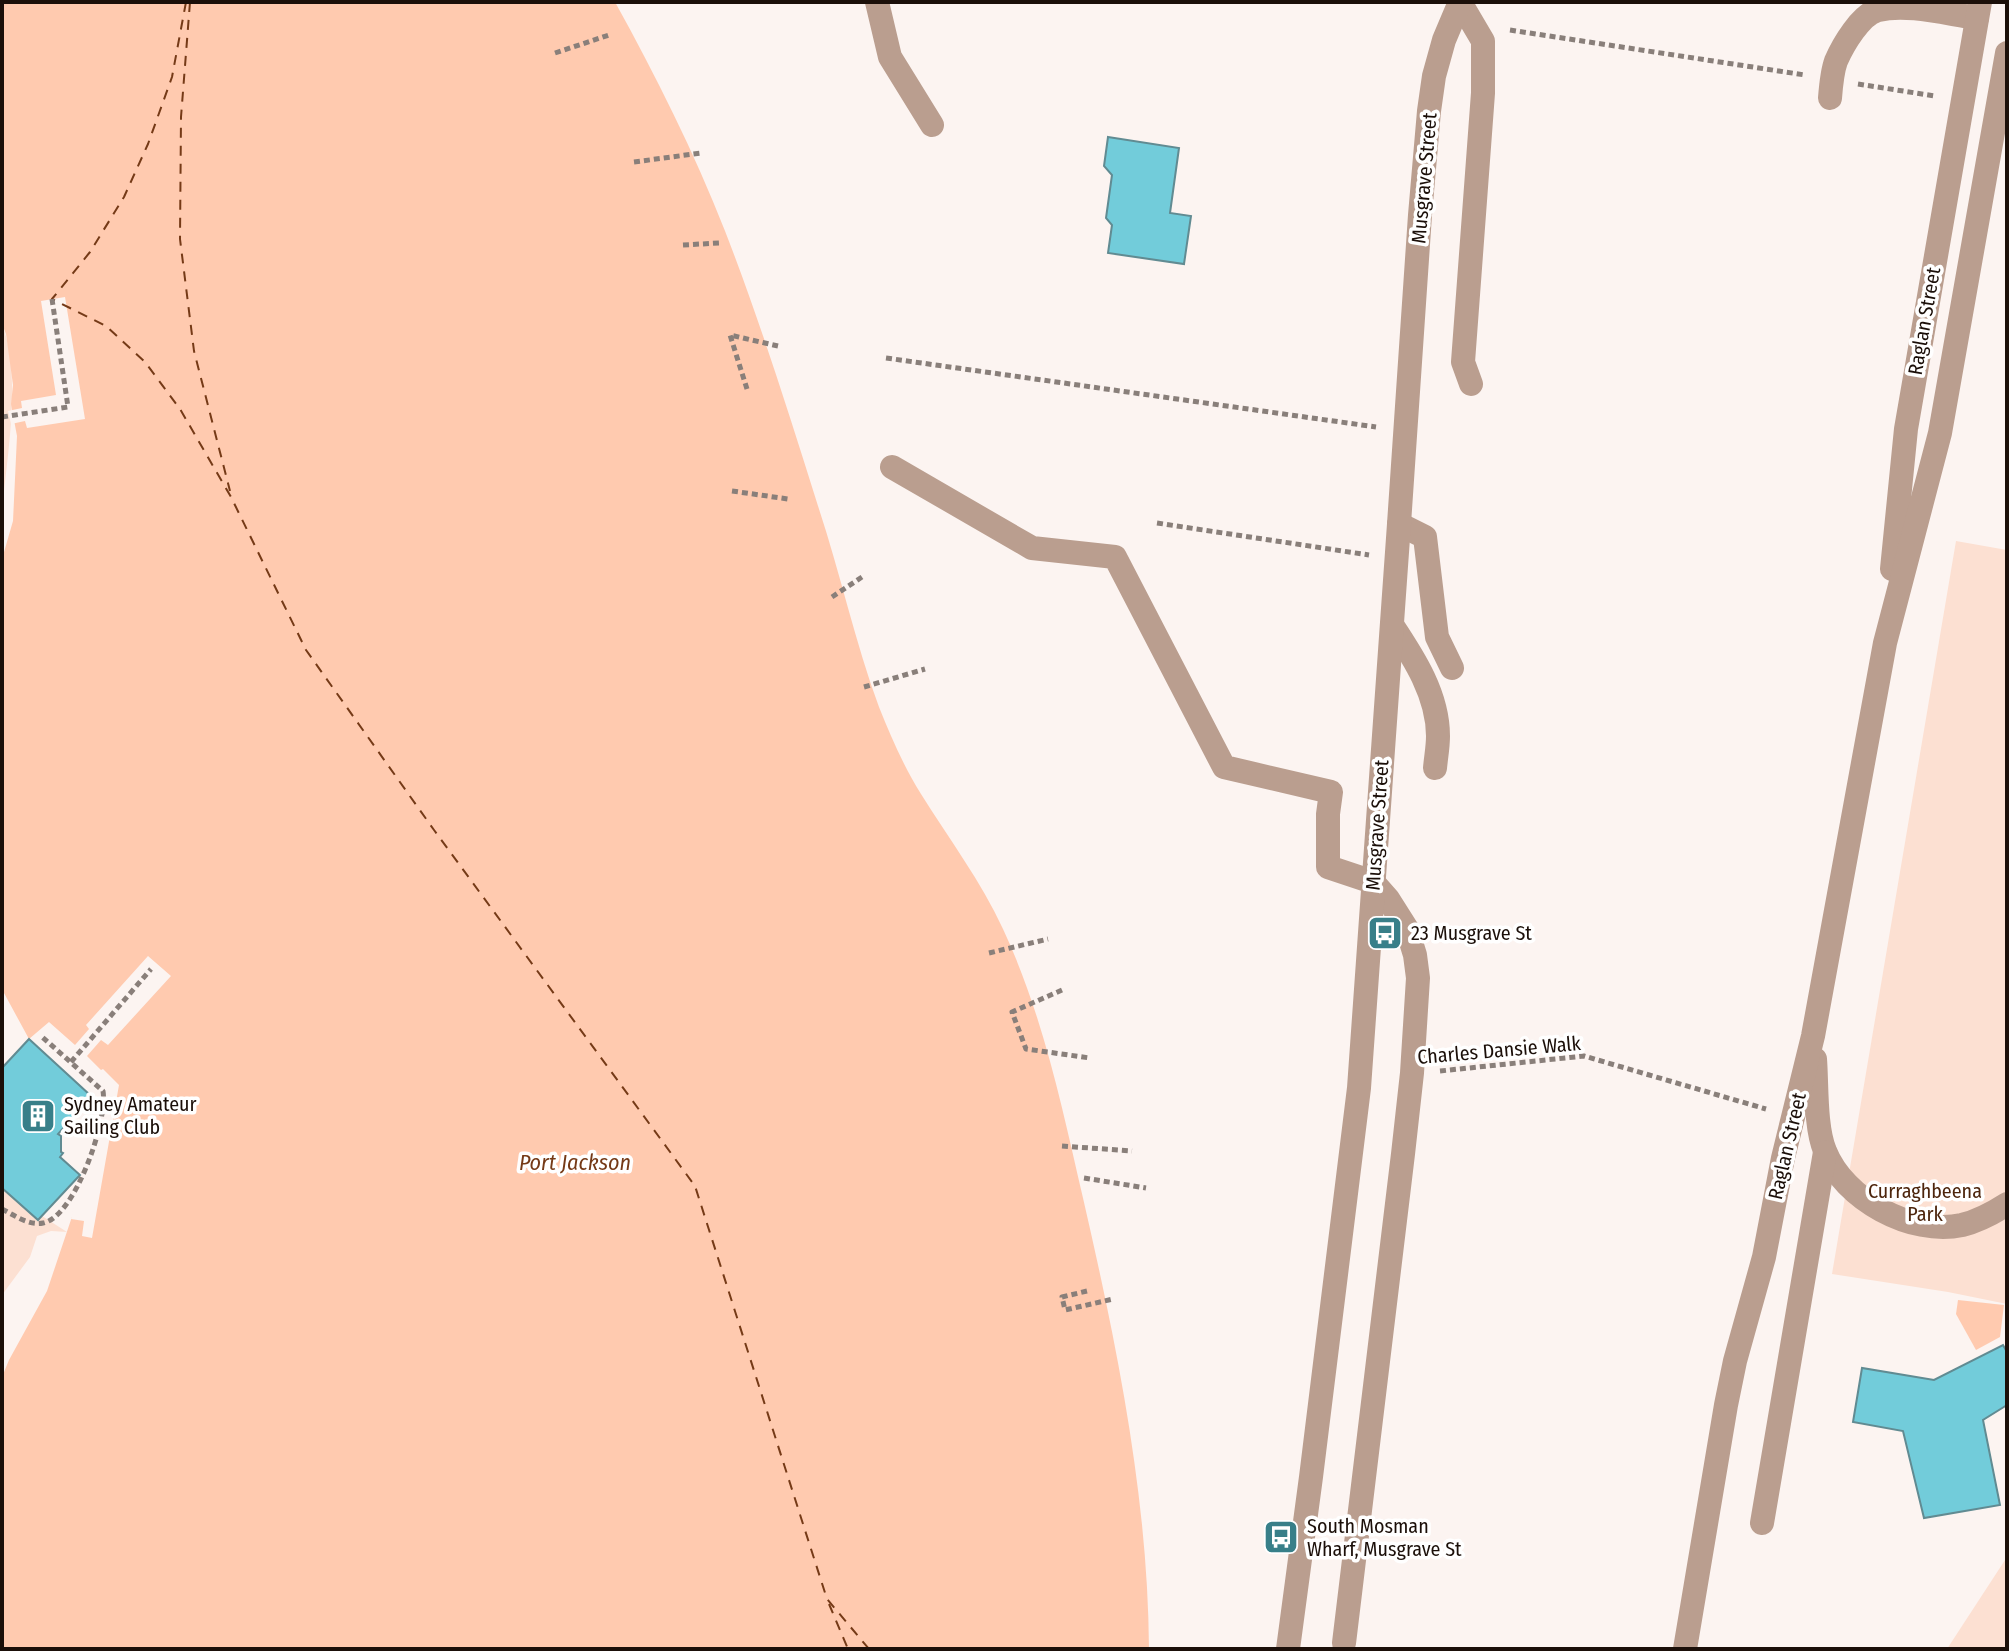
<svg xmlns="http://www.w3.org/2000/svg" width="2009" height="1651" viewBox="0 0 2009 1651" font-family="'Fira Sans Condensed',sans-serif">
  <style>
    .green { fill: #fce0d2 }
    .water { fill: #ffcaaf }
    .pier { fill: #fcf4f1 }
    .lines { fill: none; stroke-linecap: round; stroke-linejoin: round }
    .ferry { stroke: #753a17; stroke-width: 2; stroke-dasharray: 10 8; stroke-linecap: butt }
    .building { fill: #72ccda; stroke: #618b92; stroke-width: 2 }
    .path { stroke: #897f7a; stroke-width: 5; stroke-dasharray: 6 4; stroke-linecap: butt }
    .minor { stroke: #ba9e8f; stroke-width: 24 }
    .labels { text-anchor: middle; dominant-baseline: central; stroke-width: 7; stroke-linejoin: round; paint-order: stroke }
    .street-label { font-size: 20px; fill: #1b0f09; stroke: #fff }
    .poi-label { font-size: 20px; fill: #1b0f09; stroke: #fff; text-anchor: start }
    .park-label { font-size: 20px; fill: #4d250c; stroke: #fff }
    .water-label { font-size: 22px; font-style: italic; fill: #753a17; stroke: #fff }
  </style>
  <rect width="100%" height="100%" fill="#fcf4f1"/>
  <g class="green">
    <path d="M 2,324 C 22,376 7,455 2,511 Z"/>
    <polygon points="1956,541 2007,550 2007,1304 1948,1292 1832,1274"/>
    <polygon points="3,1188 38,1220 42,1216 67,1232 51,1231 37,1236 30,1257 2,1295"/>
    <polygon points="2007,1557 2007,1649 1947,1649"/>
  </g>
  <g class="water">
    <path d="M 2,2 L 615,2 C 656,76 694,152 725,231 C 760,321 789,414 818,506 C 840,572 855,642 879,707 C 891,737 904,767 921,794 C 949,839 981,881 1003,929 C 1043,1015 1062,1107 1083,1198 C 1117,1346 1148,1497 1149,1649 L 2,1649 L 2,1377 L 9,1360 L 47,1291 L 83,1184 L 91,1114 L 90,1095 L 29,1039 L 4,993 L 2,973 L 2,559 L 13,521 L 17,436 L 11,404 L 13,385 L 6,334 L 2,324 Z"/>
    <polygon points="1958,1300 2004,1305 2000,1337 1976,1350 1956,1314"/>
  </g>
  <g class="pier">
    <polygon points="65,297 85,419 27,428 25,421 11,424 8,411 22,408 21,401 56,395 41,301"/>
    <polygon points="148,956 171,976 108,1045 101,1040 87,1056 101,1070 103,1069 119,1085 92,1238 82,1236 84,1221 71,1219 79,1183 87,1114 87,1102 90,1098 90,1095 29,1039 49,1022 75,1045 89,1029 86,1025"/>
  </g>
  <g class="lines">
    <g class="ferry">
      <polyline points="186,2 172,77 148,144 124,197 90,252 52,299 106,326 145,362 180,409 231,497 306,650 434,830 695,1186 827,1599 869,1649"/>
      <polyline points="190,2 181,117 180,239 194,351 230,491"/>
      <polyline points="829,1604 848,1649"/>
    </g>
  </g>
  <g class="building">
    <polygon points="1108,137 1179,148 1170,213 1191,216 1184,264 1108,253 1112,225 1106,218 1112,175 1104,166"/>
    <polygon points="29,1039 90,1095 90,1098 58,1134 61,1136 61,1152 63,1153 60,1157 80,1175 38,1220 2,1188 2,1068"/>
    <polygon points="2003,1345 2007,1352 2007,1405 1983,1420 2000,1505 1924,1518 1903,1431 1853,1422 1862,1368 1934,1380"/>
  </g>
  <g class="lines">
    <g class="path">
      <polyline points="1510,30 1805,75"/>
      <polyline points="555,53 609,35"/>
      <polyline points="1858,84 1935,96"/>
      <polyline points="634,162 701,153"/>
      <polyline points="683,245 719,243"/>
      <polyline points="886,358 1376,427"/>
      <polyline points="747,389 730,335 778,346"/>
      <polyline points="2,417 68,407 52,299"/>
      <polyline points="732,491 788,499"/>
      <polyline points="1157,523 1369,555"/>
      <polyline points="832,597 865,575"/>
      <polyline points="864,687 925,669"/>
      <polyline points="989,953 1048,939"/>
      <polyline points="1062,990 1012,1012 1026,1049 1090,1058"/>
      <polyline points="71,1062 151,969"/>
      <polyline points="1440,1071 1584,1056 1766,1109"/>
      <polyline points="1062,1146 1132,1151"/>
      <polyline points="1084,1178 1146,1188"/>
      <path d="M 2,1209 C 14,1215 29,1226 43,1223 C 75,1217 108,1120 103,1091 L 40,1035"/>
      <polyline points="1087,1291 1062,1297 1065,1310 1113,1299"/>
    </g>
    <g class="minor">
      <polyline points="877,2 890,57 932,125"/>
      <polyline points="1460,2 1483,41 1483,93 1463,362 1471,384"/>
      <path d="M 1830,98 C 1831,85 1832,72 1836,61 C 1843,45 1861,14 1878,10 C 1908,3 1947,14 1977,18"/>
      <polyline points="892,467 1032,548 1115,557 1224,767 1331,792 1328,814 1328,867 1373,882 1388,899 1407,929 1415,955 1418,978 1412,1073 1403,1154 1344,1643"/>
      <polyline points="1399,524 1425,537 1437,637 1452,668"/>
      <polyline points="1892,569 1906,429 1980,2"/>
      <path d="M 1392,625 C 1414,658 1438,695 1438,736 C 1438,747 1436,757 1435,768"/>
      <path d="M 1815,1059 C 1817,1085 1815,1127 1825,1151 C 1844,1199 1911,1236 1962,1225 C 1978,1221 1993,1213 2007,1204"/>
      <polyline points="1762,1523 1825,1152"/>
      <polyline points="1288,1649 1311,1477 1359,1088 1399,524 1420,215 1429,111 1434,76 1444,40 1460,2"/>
      <polyline points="1685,1649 1726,1405 1735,1361 1764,1257 1783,1158 1813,1036 1885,643 1940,433 2007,53"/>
    </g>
  </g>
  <defs>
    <g id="bus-square" transform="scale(1.8)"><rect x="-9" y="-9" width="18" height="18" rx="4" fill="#387f89" stroke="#fff"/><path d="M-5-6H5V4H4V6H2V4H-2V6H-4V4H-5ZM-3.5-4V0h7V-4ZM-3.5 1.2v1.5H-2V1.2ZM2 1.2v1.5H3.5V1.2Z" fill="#fff"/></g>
    <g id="building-square" transform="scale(1.8)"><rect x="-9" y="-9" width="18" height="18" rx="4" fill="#387f89" stroke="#fff"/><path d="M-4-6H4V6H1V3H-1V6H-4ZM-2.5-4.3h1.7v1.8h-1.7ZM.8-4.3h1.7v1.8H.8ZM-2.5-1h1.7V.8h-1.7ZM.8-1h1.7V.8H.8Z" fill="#fff"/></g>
  </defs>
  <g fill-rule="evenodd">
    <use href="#bus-square" x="1385" y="933"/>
    <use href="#building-square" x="38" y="1116"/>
    <use href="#bus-square" x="1281" y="1537"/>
  </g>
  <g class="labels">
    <g class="street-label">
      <text transform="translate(1424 178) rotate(-85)">Musgrave Street</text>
      <text transform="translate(1924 321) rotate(-80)">Raglan Street</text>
      <text transform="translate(1377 825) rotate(-86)">Musgrave Street</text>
      <text transform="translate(1499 1050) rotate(-5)">Charles Dansie Walk</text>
      <text transform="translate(1787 1146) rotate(-77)">Raglan Street</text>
    </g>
    <g class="poi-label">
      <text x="1411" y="933">23 Musgrave St</text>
      <text x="64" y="1104">Sydney Amateur<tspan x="64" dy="23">Sailing Club</tspan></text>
      <text x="1307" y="1526">South Mosman<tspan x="1307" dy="23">Wharf, Musgrave St</tspan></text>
    </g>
    <g class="park-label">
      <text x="1925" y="1191">Curraghbeena<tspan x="1925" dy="23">Park</tspan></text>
    </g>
    <g class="water-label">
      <text x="575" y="1162">Port Jackson</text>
    </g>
  </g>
  <rect width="2009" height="1651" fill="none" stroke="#1b0f09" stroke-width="8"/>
</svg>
